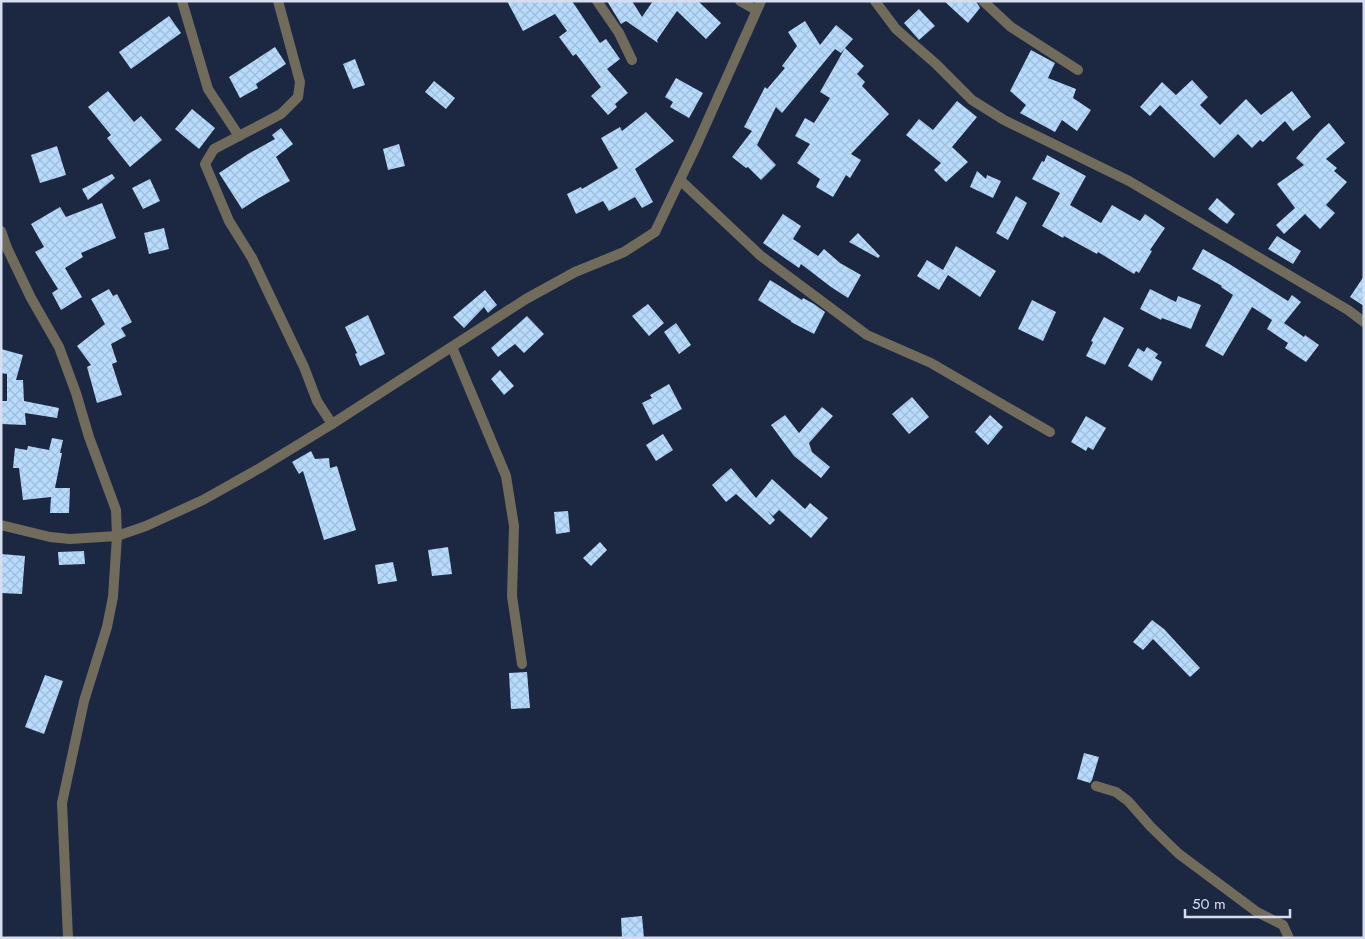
<svg xmlns="http://www.w3.org/2000/svg" width="1365" height="939" viewBox="0 0 1365 939" font-family="Jost,sans-serif">
  <style>
    .building { fill: url(#building-cross-hatch) }
    .lines { fill: none; stroke-linecap: round; stroke-linejoin: round }
    .street { stroke: #716b5c; stroke-width: 10 }
  </style>
  <defs>
    <pattern id="building-cross-hatch" width="8" height="8" patternUnits="userSpaceOnUse" patternTransform="scale(1.25)"><rect width="8" height="8" fill="#b7dbfd"/><path d="M0 0l8 8M0 8l8-8" fill="none" stroke="#9fbcd9"/></pattern>
  </defs>
  <rect width="100%" height="100%" fill="#1c2742"/>
  <g class="building">
    <polygon points="507,1 572,1 600,43 606,39 620,59 607,69 628,93 615,104 617,107 608,115 591,96 601,87 576,54 573,56 559,37 567,31 555,14 523,31"/>
    <polygon points="607,1 632,1 642,17 653,1 698,1 721,23 706,39 677,11 657,40 658,43 626,21 621,24"/>
    <polygon points="944,1 976,1 980,8 968,23"/>
    <polygon points="919,9 935,26 919,40 904,23"/>
    <polygon points="169,16 181,33 131,69 119,52"/>
    <polygon points="805,21 820,45 836,25 853,39 845,48 864,66 857,74 865,82 862,86 889,114 851,154 861,160 850,178 846,175 833,197 816,187 820,179 797,163 810,144 795,136 805,118 814,123 830,98 820,92 845,48 841,53 835,49 782,113 776,107 757,145 776,165 761,180 748,167 746,168 732,157 752,131 744,127 765,87 767,89 785,68 782,66 797,46 788,32"/>
    <polygon points="275,47 286,64 256,84 258,88 240,98 229,77"/>
    <polygon points="1031,50 1055,63 1048,78 1076,89 1073,98 1091,110 1077,131 1062,120 1055,132 1020,113 1026,105 1010,91"/>
    <polygon points="355,59 365,85 353,89 343,64"/>
    <polygon points="676,78 703,93 689,118 670,107 673,102 665,97"/>
    <polygon points="1192,80 1208,97 1200,105 1220,125 1246,99 1261,115 1292,91 1311,117 1293,131 1285,121 1263,142 1260,140 1252,148 1238,134 1214,158 1160,105 1150,116 1140,107 1162,82 1176,95"/>
    <polygon points="434,81 455,98 446,109 425,92"/>
    <polygon points="108,91 134,122 141,116 162,140 130,167 107,138 111,135 88,107"/>
    <polygon points="957,101 977,117 952,147 968,162 946,182 934,170 941,163 906,135 919,119 933,130"/>
    <polygon points="192,109 215,128 199,149 175,129"/>
    <polygon points="646,112 674,141 635,169 653,202 642,208 635,197 609,211 603,201 576,214 567,194 581,187 582,189 618,168 601,138 620,127 622,131"/>
    <polygon points="1329,123 1345,143 1326,159 1337,168 1334,171 1347,182 1326,205 1335,213 1320,229 1305,214 1284,234 1276,225 1295,208 1277,184 1304,165 1296,158 1321,130"/>
    <polygon points="281,128 293,144 276,157 290,181 259,198 242,209 219,173 248,154 275,139 272,135"/>
    <polygon points="399,144 405,166 388,170 383,149"/>
    <polygon points="57,146 66,175 40,183 31,155"/>
    <polygon points="1047,155 1086,176 1070,205 1101,223 1112,205 1140,221 1145,214 1165,228 1150,250 1152,251 1139,273 1136,271 1134,274 1098,252 1097,254 1064,236 1063,238 1042,226 1060,193 1032,179 1042,161 1044,162"/>
    <polygon points="977,171 986,179 987,175 1001,181 993,198 970,187"/>
    <polygon points="112,174 115,178 88,200 82,189"/>
    <polygon points="150,179 160,201 143,209 132,188"/>
    <polygon points="1016,196 1027,203 1008,240 996,233"/>
    <polygon points="1217,198 1235,214 1227,224 1208,209"/>
    <polygon points="102,203 116,238 81,253 83,257 65,268 82,297 61,310 52,293 58,289 35,252 44,247 31,224 60,207 66,217"/>
    <polygon points="783,214 801,226 793,239 818,256 824,249 840,263 861,275 848,298 831,287 801,264 799,268 763,243"/>
    <polygon points="164,228 169,249 149,254 144,233"/>
    <polygon points="858,233 880,256 878,258 849,242"/>
    <polygon points="1277,236 1301,251 1293,264 1268,249"/>
    <polygon points="956,246 996,271 980,297 948,275 939,290 917,276 927,260 943,270"/>
    <polygon points="1203,249 1231,265 1288,301 1292,295 1301,302 1284,323 1304,337 1305,335 1319,345 1306,362 1285,348 1288,343 1267,329 1272,320 1252,307 1223,356 1205,346 1233,295 1221,287 1222,286 1192,269"/>
    <polygon points="1364,276 1364,306 1350,297"/>
    <polygon points="770,280 802,300 803,298 814,304 825,312 814,334 791,322 791,321 758,300"/>
    <polygon points="109,289 113,296 117,294 132,322 121,328 126,336 111,344 117,362 112,364 122,395 97,403 87,367 91,365 77,346 105,324 91,299"/>
    <polygon points="1150,289 1176,302 1178,296 1201,305 1191,329 1162,318 1161,320 1140,309"/>
    <polygon points="485,290 497,305 488,313 484,307 464,328 453,317"/>
    <polygon points="1032,300 1056,312 1043,341 1018,329"/>
    <polygon points="648,304 664,323 649,336 632,316"/>
    <polygon points="368,315 385,354 360,366 355,354 357,353 345,327"/>
    <polygon points="527,316 544,334 524,353 515,344 498,357 491,348"/>
    <polygon points="1104,317 1124,328 1105,365 1086,356 1093,342 1091,341"/>
    <polygon points="676,323 691,345 679,354 664,332"/>
    <polygon points="1147,347 1158,354 1155,358 1162,362 1152,381 1128,366 1138,348 1144,352"/>
    <polygon points="1,349 23,355 16,380 23,380 24,401 59,408 57,418 25,413 26,425 1,424 1,401 7,401 7,374 1,373"/>
    <polygon points="500,370 514,386 504,395 491,379"/>
    <polygon points="669,384 682,409 653,425 642,403 652,398 650,395"/>
    <polygon points="912,397 929,417 909,434 892,414"/>
    <polygon points="822,407 833,416 809,443 812,452 830,467 821,478 794,456 771,425 785,415 799,433"/>
    <polygon points="990,415 1003,427 988,445 975,432"/>
    <polygon points="1086,416 1106,428 1093,450 1088,447 1086,451 1071,442"/>
    <polygon points="663,434 673,450 656,461 646,445"/>
    <polygon points="52,438 63,440 60,453 62,453 55,488 70,488 69,513 50,513 51,497 23,500 19,468 13,468 15,448 27,450 28,446 49,450"/>
    <polygon points="311,451 315,459 329,458 330,468 337,466 356,530 324,540 303,471 299,474 292,462"/>
    <polygon points="731,468 756,498 772,479 805,509 810,503 828,518 811,538 779,510 773,516 767,510 775,520 770,525 736,494 726,502 712,485"/>
    <polygon points="568,511 570,532 556,534 554,512"/>
    <polygon points="600,542 607,550 591,566 583,558"/>
    <polygon points="448,547 452,574 432,576 428,550"/>
    <polygon points="84,551 85,564 59,565 58,552"/>
    <polygon points="1,554 25,556 22,594 1,593"/>
    <polygon points="393,562 397,581 378,584 375,565"/>
    <polygon points="1152,620 1164,629 1200,668 1190,677 1153,639 1143,650 1133,642"/>
    <polygon points="527,672 530,708 511,709 509,673"/>
    <polygon points="45,675 63,681 44,734 25,727"/>
    <polygon points="1084,753 1099,757 1092,780 1090,783 1077,779"/>
    <polygon points="642,916 644,938 622,938 621,918"/>
  </g>
  <g class="lines">
    <g class="street">
      <polyline points="182,1 208,89 239,136"/>
      <polyline points="278,1 300,82 298,97 281,114 214,149 205,164 229,221 252,258 271,298 304,367 317,401 332,424"/>
      <polyline points="597,1 619,33 632,60"/>
      <polyline points="740,1 756,10"/>
      <polyline points="875,1 896,29 936,64 972,100 1004,120 1129,181 1348,310 1364,322"/>
      <polyline points="983,1 1011,27 1078,70"/>
      <polyline points="680,180 761,256 867,335 931,363 1050,432"/>
      <polyline points="1,231 7,248 31,298 59,347 76,393 89,437 116,510 117,536 113,597 107,627 84,701 62,803 68,938"/>
      <polyline points="452,347 506,476 514,526 512,596 522,664"/>
      <polyline points="1,525 50,537 70,539 117,536 146,526 203,500 260,468 332,424 526,299 575,272 624,252 655,232 698,142 761,1"/>
      <polyline points="1096,786 1116,792 1128,801 1151,827 1179,854 1257,912 1283,925 1289,938"/>
    </g>
  </g>
  <rect width="1365" height="939" fill="none" stroke="#d5ddef" stroke-width="5"/>
  <path d="M1185 909v8h105v-8" fill="none" stroke="#d5ddef" stroke-width="2.5"/>
  <text x="1192" y="909" font-size="15" fill="#d5ddef" stroke="#1c2742" stroke-width="4" paint-order="stroke">50 m</text>
</svg>
